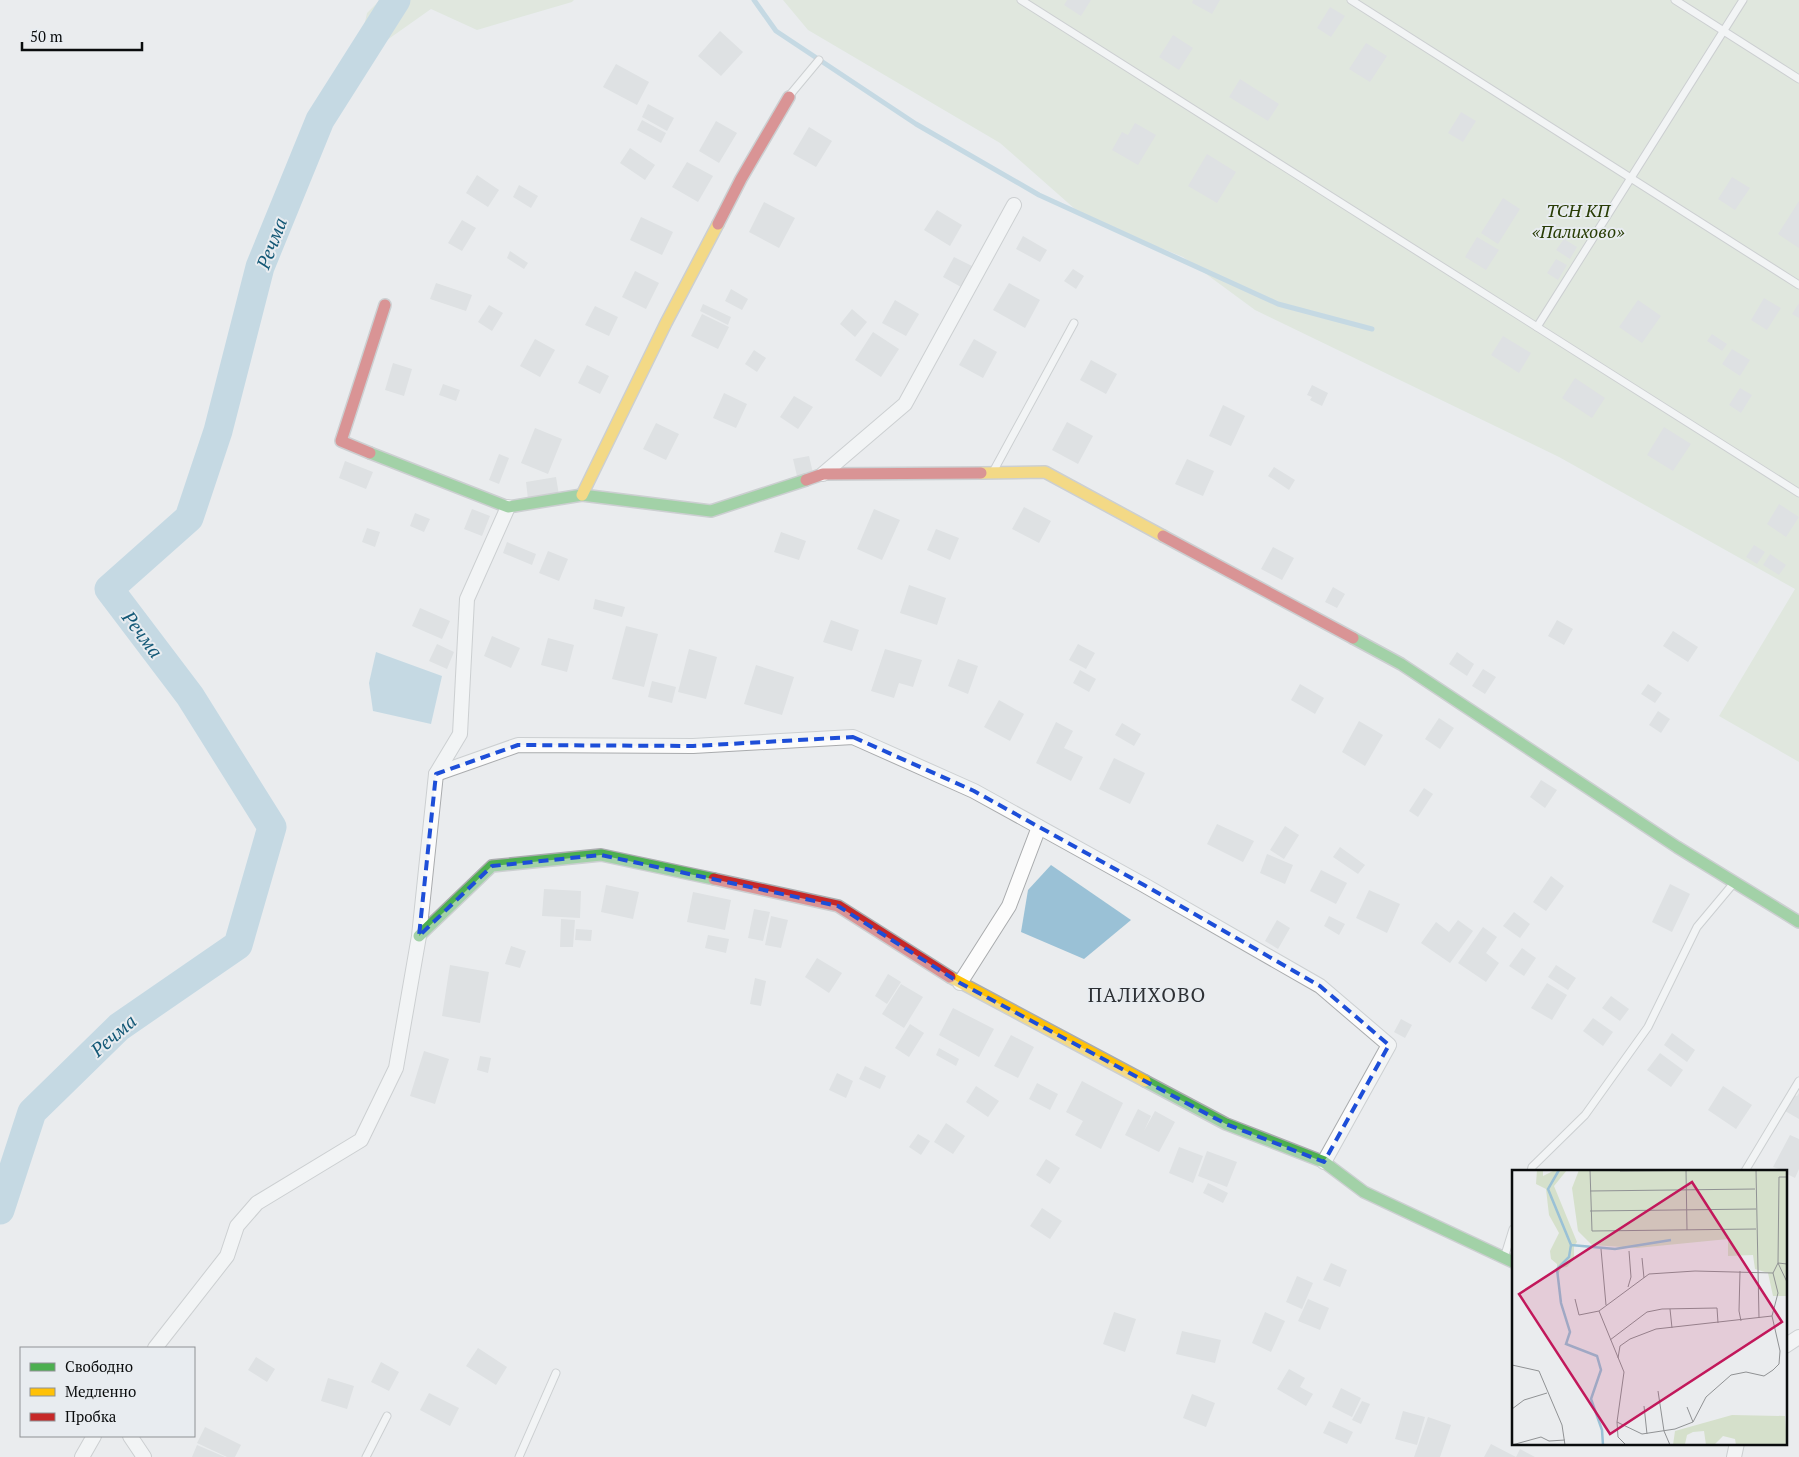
<svg xmlns="http://www.w3.org/2000/svg" width="1799" height="1457" viewBox="0 0 1799 1457" font-family="'PT Serif',serif">
  <style>
    .green { fill: #d5e0cb }
    .water { fill: #9ac1d6 }
    .lines { fill: none; stroke-linecap: round; stroke-linejoin: round }
    .stream { stroke: #9ac1d6; stroke-width: 5 }
    .river { stroke: #9ac1d6; stroke-width: 29 }
    .building { fill: #d1d2d4 }
    .lane-casing { stroke: #a9abad; stroke-width: 9 }
    .street-casing { stroke: #a9abad; stroke-width: 16 }
    .fast-casing { stroke: #a9abad; stroke-width: 14 }
    .slow-casing { stroke: #a9abad; stroke-width: 14 }
    .jam-casing { stroke: #a9abad; stroke-width: 14 }
    .lane { stroke: #fcfcfc; stroke-width: 7 }
    .street { stroke: #fcfcfc; stroke-width: 14 }
    .fast { stroke: #4caf50; stroke-width: 11 }
    .slow { stroke: #ffc107; stroke-width: 11 }
    .jam { stroke: #c62828; stroke-width: 11 }
    .marked { fill: none; stroke: #1d4ed8; stroke-width: 4; stroke-dasharray: 10 6; stroke-linejoin: round }
    .labels { text-anchor: middle; dominant-baseline: central; stroke-width: 4; stroke-linejoin: round; paint-order: stroke }
    .park-label { font-size: 18px; font-style: italic; fill: #293d06; stroke: #e8ecf0 }
    .water-label { font-size: 19px; font-style: italic; fill: #135876; stroke: #e8ecf0 }
    .quarter-label { font-size: 20px; letter-spacing: 1px; fill: #2d3034; stroke: #e8ecf0 }
    .inset-river { fill: none; stroke: #9ac1d6; stroke-width: 2.5 }
    .inset-road { fill: none; stroke: #909294; stroke-width: 1 }
    .view { fill: #c2185b; fill-opacity: 0.15; stroke: #c2185b; stroke-width: 2.5 }
    .inset-edge { fill: none; stroke: #0a0c0d; stroke-width: 2.5 }
  </style>
  <rect width="100%" height="100%" fill="#eaecee"/>
  <g class="green">
    <polygon points="380,0 574,0 572,2 477,30 431,9 356,62 367,13"/>
    <polygon points="783,0 1799,0 1799,762 1719,716 1795,589 1559,457 1255,310 1183,257 1084,217 1000,143 808,30"/>
  </g>
  <g class="water">
    <polygon points="376,652 442,676 431,724 373,711 369,683"/>
    <polygon points="1051,865 1131,920 1084,959 1021,932 1028,890"/>
  </g>
  <g class="lines">
    <polyline class="stream" points="754,0 776,31 916,124 1039,195 1278,304 1372,329"/>
    <polyline class="river" points="0,1210 32,1112 119,1027 238,945 272,827 190,696 109,589 189,518 218,431 260,267 320,120 396,0"/>
  </g>
  <g class="building">
    <polygon points="1067,0 1091,0 1081,16 1064,5"/>
    <polygon points="1193,0 1220,0 1212,14 1192,3"/>
    <polygon points="1330,7 1345,16 1331,37 1317,28"/>
    <polygon points="720,31 743,52 721,76 698,56"/>
    <polygon points="1173,35 1193,48 1179,70 1159,57"/>
    <polygon points="1366,43 1387,56 1370,82 1349,69"/>
    <polygon points="616,64 649,82 637,105 603,87"/>
    <polygon points="1240,79 1279,104 1268,121 1229,97"/>
    <polygon points="648,104 674,118 667,131 642,117"/>
    <polygon points="1461,112 1476,121 1463,142 1448,133"/>
    <polygon points="642,120 666,133 661,143 637,130"/>
    <polygon points="716,121 737,133 719,163 699,151"/>
    <polygon points="1135,123 1156,135 1138,165 1112,150 1122,132 1128,135"/>
    <polygon points="809,127 832,141 816,167 793,154"/>
    <polygon points="630,148 655,165 645,180 620,163"/>
    <polygon points="1207,154 1236,172 1217,203 1188,186"/>
    <polygon points="687,162 713,176 698,202 672,187"/>
    <polygon points="477,175 499,190 488,207 466,193"/>
    <polygon points="1732,177 1750,188 1735,210 1718,199"/>
    <polygon points="519,185 538,196 531,208 513,197"/>
    <polygon points="1503,198 1520,209 1498,244 1481,233"/>
    <polygon points="1799,201 1799,248 1778,234"/>
    <polygon points="764,202 795,218 779,248 749,232"/>
    <polygon points="937,210 962,225 950,246 924,230"/>
    <polygon points="641,217 673,232 662,255 630,240"/>
    <polygon points="462,220 476,228 462,251 448,243"/>
    <polygon points="1023,236 1047,250 1040,262 1016,249"/>
    <polygon points="1477,237 1499,250 1486,270 1465,257"/>
    <polygon points="1564,239 1577,247 1570,259 1556,250"/>
    <polygon points="510,251 528,263 524,269 507,258"/>
    <polygon points="954,257 972,266 961,287 943,277"/>
    <polygon points="1556,259 1567,265 1558,280 1547,273"/>
    <polygon points="1073,269 1084,276 1076,289 1064,281"/>
    <polygon points="635,271 659,283 646,309 622,297"/>
    <polygon points="436,283 472,295 466,311 430,299"/>
    <polygon points="1009,283 1040,300 1025,328 993,310"/>
    <polygon points="731,289 748,299 742,310 725,301"/>
    <polygon points="1764,298 1781,308 1767,330 1751,320"/>
    <polygon points="895,300 919,314 906,336 882,323"/>
    <polygon points="1638,300 1661,316 1642,343 1619,327"/>
    <polygon points="1799,303 1799,318 1792,314"/>
    <polygon points="703,304 731,317 728,325 700,311"/>
    <polygon points="489,305 503,313 492,331 478,322"/>
    <polygon points="595,306 618,317 609,336 585,325"/>
    <polygon points="852,309 867,322 855,337 840,324"/>
    <polygon points="702,314 729,327 718,349 691,336"/>
    <polygon points="873,332 899,349 881,377 855,360"/>
    <polygon points="1712,334 1727,344 1722,351 1707,341"/>
    <polygon points="1503,336 1531,353 1519,373 1491,355"/>
    <polygon points="535,339 555,350 540,377 520,366"/>
    <polygon points="974,339 997,352 983,378 959,365"/>
    <polygon points="1732,349 1750,360 1740,376 1722,364"/>
    <polygon points="754,350 766,358 757,372 745,364"/>
    <polygon points="1091,360 1117,374 1106,394 1080,380"/>
    <polygon points="393,363 412,369 404,396 385,390"/>
    <polygon points="587,365 609,376 600,394 578,383"/>
    <polygon points="1575,378 1605,398 1592,418 1562,398"/>
    <polygon points="443,384 460,390 456,401 439,395"/>
    <polygon points="1312,385 1328,393 1322,406 1310,400 1312,397 1307,395"/>
    <polygon points="1740,388 1752,395 1741,413 1729,405"/>
    <polygon points="724,393 747,404 736,428 713,418"/>
    <polygon points="794,396 813,407 798,429 780,417"/>
    <polygon points="1223,405 1245,416 1231,446 1209,436"/>
    <polygon points="1067,422 1093,436 1078,464 1052,450"/>
    <polygon points="656,423 679,434 666,460 643,449"/>
    <polygon points="1664,427 1691,444 1673,471 1647,455"/>
    <polygon points="535,428 562,439 548,474 521,463"/>
    <polygon points="499,454 509,458 499,484 489,480"/>
    <polygon points="809,456 813,473 797,476 793,459"/>
    <polygon points="1187,459 1214,471 1203,496 1175,484"/>
    <polygon points="345,461 373,472 366,489 339,478"/>
    <polygon points="1274,467 1295,480 1289,490 1268,476"/>
    <polygon points="556,477 559,495 528,499 526,482"/>
    <polygon points="1779,504 1799,517 1786,537 1767,524"/>
    <polygon points="1024,507 1051,521 1039,543 1012,529"/>
    <polygon points="472,509 490,516 482,536 464,529"/>
    <polygon points="874,509 900,520 882,560 857,549"/>
    <polygon points="415,513 430,519 424,532 410,526"/>
    <polygon points="367,528 380,532 375,547 362,542"/>
    <polygon points="936,529 959,538 950,560 927,550"/>
    <polygon points="781,532 806,541 799,560 774,552"/>
    <polygon points="507,542 536,554 532,565 503,553"/>
    <polygon points="1754,545 1765,552 1757,564 1746,557"/>
    <polygon points="1273,547 1294,558 1282,580 1261,569"/>
    <polygon points="548,551 568,559 559,581 539,573"/>
    <polygon points="1770,554 1786,565 1779,575 1763,565"/>
    <polygon points="909,585 946,598 937,625 900,613"/>
    <polygon points="1333,587 1345,594 1337,608 1325,602"/>
    <polygon points="595,599 625,607 622,617 593,609"/>
    <polygon points="420,608 450,621 442,639 412,626"/>
    <polygon points="831,620 859,630 852,651 823,642"/>
    <polygon points="1557,620 1573,629 1564,645 1548,636"/>
    <polygon points="626,626 658,634 644,687 612,679"/>
    <polygon points="1673,631 1698,647 1688,662 1663,646"/>
    <polygon points="492,636 520,648 511,668 484,656"/>
    <polygon points="548,638 574,645 567,672 541,665"/>
    <polygon points="437,644 454,652 447,669 429,661"/>
    <polygon points="1078,644 1095,653 1086,669 1069,660"/>
    <polygon points="689,649 717,657 706,699 678,692"/>
    <polygon points="885,649 922,660 913,687 899,683 894,698 871,691"/>
    <polygon points="1457,652 1474,664 1467,676 1449,664"/>
    <polygon points="958,659 978,666 968,694 948,686"/>
    <polygon points="756,665 794,677 782,715 744,704"/>
    <polygon points="1483,669 1496,677 1485,694 1472,686"/>
    <polygon points="1080,670 1096,679 1089,692 1073,683"/>
    <polygon points="652,681 676,687 672,703 648,697"/>
    <polygon points="1300,684 1324,698 1315,714 1291,700"/>
    <polygon points="1648,684 1662,693 1655,703 1641,694"/>
    <polygon points="999,700 1024,714 1010,741 984,727"/>
    <polygon points="1658,711 1670,719 1661,733 1649,725"/>
    <polygon points="1439,718 1454,728 1440,749 1425,739"/>
    <polygon points="1359,721 1383,735 1365,766 1342,752"/>
    <polygon points="1056,722 1073,731 1064,748 1083,757 1071,781 1036,763"/>
    <polygon points="1122,723 1141,734 1134,746 1115,735"/>
    <polygon points="1114,758 1145,773 1130,804 1099,789"/>
    <polygon points="1541,780 1557,790 1545,808 1530,797"/>
    <polygon points="1424,788 1433,794 1418,817 1409,811"/>
    <polygon points="1217,824 1254,841 1243,862 1207,844"/>
    <polygon points="1285,826 1299,835 1284,859 1270,850"/>
    <polygon points="1340,847 1365,865 1358,874 1333,857"/>
    <polygon points="1267,854 1293,865 1285,884 1260,873"/>
    <polygon points="1321,870 1347,883 1336,904 1310,891"/>
    <polygon points="1551,876 1564,886 1546,911 1533,902"/>
    <polygon points="1670,884 1690,894 1672,932 1652,922"/>
    <polygon points="606,885 639,892 633,919 601,912"/>
    <polygon points="544,889 581,891 580,918 542,916"/>
    <polygon points="1369,890 1400,904 1387,933 1356,918"/>
    <polygon points="693,892 731,900 725,930 687,922"/>
    <polygon points="754,909 770,912 763,941 748,938"/>
    <polygon points="1514,912 1530,924 1520,938 1503,926"/>
    <polygon points="771,916 788,920 781,948 765,945"/>
    <polygon points="1329,916 1345,924 1339,935 1324,926"/>
    <polygon points="561,919 575,920 573,947 560,947"/>
    <polygon points="1277,920 1290,928 1278,949 1265,941"/>
    <polygon points="1458,920 1473,931 1450,963 1421,943 1436,922 1449,932"/>
    <polygon points="1483,927 1497,937 1486,953 1499,963 1486,982 1458,963"/>
    <polygon points="576,929 592,930 591,941 575,940"/>
    <polygon points="708,935 729,939 726,953 705,948"/>
    <polygon points="511,946 526,951 520,968 505,964"/>
    <polygon points="1522,948 1536,958 1524,976 1509,966"/>
    <polygon points="817,958 842,973 829,993 805,977"/>
    <polygon points="450,965 489,972 480,1023 442,1016"/>
    <polygon points="1556,965 1576,978 1568,990 1548,977"/>
    <polygon points="888,974 901,982 887,1004 875,996"/>
    <polygon points="755,978 766,981 761,1006 750,1004"/>
    <polygon points="1547,983 1567,995 1552,1020 1531,1008"/>
    <polygon points="901,984 923,997 904,1028 882,1014"/>
    <polygon points="1611,996 1629,1009 1620,1021 1602,1008"/>
    <polygon points="953,1008 994,1029 979,1057 939,1035"/>
    <polygon points="1593,1018 1613,1032 1603,1046 1583,1031"/>
    <polygon points="1401,1019 1412,1025 1405,1038 1394,1032"/>
    <polygon points="910,1024 924,1033 909,1057 895,1048"/>
    <polygon points="1672,1033 1695,1050 1687,1062 1664,1045"/>
    <polygon points="1011,1035 1034,1047 1018,1078 994,1066"/>
    <polygon points="939,1048 959,1059 956,1066 936,1055"/>
    <polygon points="424,1051 449,1059 435,1104 410,1096"/>
    <polygon points="1660,1053 1683,1070 1671,1087 1647,1070"/>
    <polygon points="480,1056 491,1058 488,1073 477,1070"/>
    <polygon points="865,1066 886,1076 880,1089 859,1079"/>
    <polygon points="837,1073 853,1081 846,1098 829,1090"/>
    <polygon points="1082,1081 1123,1103 1101,1149 1075,1135 1083,1121 1066,1112"/>
    <polygon points="1037,1083 1058,1094 1050,1110 1029,1099"/>
    <polygon points="976,1086 999,1101 988,1117 966,1102"/>
    <polygon points="1723,1086 1752,1105 1736,1129 1708,1110"/>
    <polygon points="1799,1093 1799,1119 1785,1111 1794,1095 1797,1096"/>
    <polygon points="1138,1109 1151,1116 1144,1131 1155,1111 1175,1122 1159,1152 1125,1135"/>
    <polygon points="946,1123 965,1136 953,1154 934,1142"/>
    <polygon points="918,1134 930,1141 921,1155 909,1147"/>
    <polygon points="1790,1135 1799,1139 1799,1169 1795,1178 1785,1173 1785,1171 1773,1167"/>
    <polygon points="1179,1147 1203,1156 1193,1183 1169,1173"/>
    <polygon points="1207,1151 1237,1162 1227,1187 1198,1176"/>
    <polygon points="1046,1159 1060,1168 1050,1184 1036,1175"/>
    <polygon points="1208,1183 1228,1193 1223,1203 1203,1193"/>
    <polygon points="1042,1208 1062,1221 1050,1239 1030,1226"/>
    <polygon points="1331,1263 1347,1270 1340,1287 1323,1280"/>
    <polygon points="1297,1276 1313,1283 1302,1309 1286,1302"/>
    <polygon points="1308,1299 1329,1308 1320,1330 1298,1321"/>
    <polygon points="1114,1312 1136,1319 1125,1352 1103,1344"/>
    <polygon points="1265,1312 1285,1321 1271,1352 1252,1343"/>
    <polygon points="1182,1331 1221,1340 1215,1363 1176,1354"/>
    <polygon points="478,1348 507,1367 496,1385 466,1366"/>
    <polygon points="256,1357 275,1369 267,1382 248,1370"/>
    <polygon points="381,1362 399,1372 389,1391 371,1382"/>
    <polygon points="1289,1369 1305,1378 1300,1387 1313,1394 1306,1406 1277,1389"/>
    <polygon points="328,1378 354,1386 347,1409 321,1401"/>
    <polygon points="1341,1388 1361,1398 1352,1417 1332,1407"/>
    <polygon points="429,1393 459,1408 450,1426 420,1410"/>
    <polygon points="1192,1394 1215,1403 1206,1427 1183,1418"/>
    <polygon points="1362,1401 1370,1404 1361,1424 1352,1420"/>
    <polygon points="1403,1411 1425,1417 1417,1445 1395,1439"/>
    <polygon points="1428,1417 1451,1425 1440,1457 1414,1457"/>
    <polygon points="1329,1421 1353,1432 1347,1444 1323,1433"/>
    <polygon points="205,1427 241,1445 235,1457 227,1457 197,1443"/>
    <polygon points="1491,1444 1516,1457 1484,1457"/>
    <polygon points="197,1445 225,1457 192,1457"/>
    <polygon points="1520,1449 1535,1457 1516,1457"/>
  </g>
  <g class="lines">
    <g class="lane-casing">
      <g id="lane">
        <polyline points="1021,0 1799,493"/>
        <polyline points="1351,0 1799,285"/>
        <polyline points="1675,0 1799,79"/>
        <polyline points="789,96 819,60"/>
        <polyline points="1537,327 1743,0"/>
        <polyline points="994,470 1074,323"/>
        <polyline points="1531,1171 1532,1167 1585,1115 1648,1027 1697,927 1733,884"/>
        <polyline points="1745,1171 1799,1081"/>
        <polyline points="1504,1258 1513,1229"/>
        <polyline points="366,1457 387,1416"/>
        <polyline points="519,1457 556,1373"/>
      </g>
    </g>
    <g class="street-casing">
      <g id="street">
        <polyline points="823,474 905,404 1014,205"/>
        <polyline points="436,774 518,745 693,746 853,737 974,791 1144,885 1320,986 1389,1045 1324,1162"/>
        <polyline points="960,983 1009,906 1039,827"/>
        <polyline points="1785,1346 1799,1337"/>
        <polyline points="155,1348 227,1256 237,1226 257,1203 361,1140 396,1068 419,936 436,774 460,734 467,599 508,507"/>
        <polyline points="130,1436 144,1457"/>
        <polyline points="82,1457 94,1436"/>
        <polyline points="1734,1457 1737,1443"/>
      </g>
    </g>
    <g class="fast-casing">
      <g id="fast">
        <polyline points="370,453 508,507 582,495 711,511 806,480"/>
        <polyline points="1353,638 1401,664 1677,847 1799,922"/>
        <polyline points="419,936 492,866 601,855 714,879"/>
        <polyline points="1145,1081 1226,1124 1324,1162 1364,1192 1513,1262"/>
      </g>
    </g>
    <g class="slow-casing">
      <g id="slow">
        <polyline points="981,473 1045,472 1163,536"/>
        <polyline points="582,495 666,323 718,224"/>
        <polyline points="950,977 1145,1081"/>
      </g>
    </g>
    <g class="jam-casing">
      <g id="jam">
        <polyline points="718,224 741,179 789,97"/>
        <polyline points="370,453 341,441 385,305"/>
        <polyline points="806,480 823,474 981,473"/>
        <polyline points="1163,536 1353,638"/>
        <polyline points="714,879 838,906 950,977"/>
      </g>
    </g>
    <use href="#lane" class="lane"/>
    <use href="#street" class="street"/>
    <use href="#fast" class="fast"/>
    <use href="#slow" class="slow"/>
    <use href="#jam" class="jam"/>
  </g>
  <path d="M0 0H1799V1457H0ZM 853,737 L 974,791 L 1144,885 L 1320,986 L 1389,1045 L 1324,1162 L 1226,1124 L 960,983 L 838,906 L 601,855 L 492,866 L 419,936 L 436,774 L 518,745 L 693,746 Z" fill="#eaecee" fill-opacity=".55" fill-rule="evenodd"/>
  <path class="marked" d="M 853,737 L 974,791 L 1144,885 L 1320,986 L 1389,1045 L 1324,1162 L 1226,1124 L 960,983 L 838,906 L 601,855 L 492,866 L 419,936 L 436,774 L 518,745 L 693,746 Z"/>
  <g class="labels">
    <g class="park-label">
      <text x="1578" y="210">ТСН КП<tspan x="1578" dy="21">«Палихово»</tspan></text>
    </g>
    <g class="water-label">
      <text transform="translate(271 243) rotate(-69)">Речма</text>
      <text transform="translate(143 634) rotate(53)">Речма</text>
      <text transform="translate(113 1035) rotate(-41)">Речма</text>
    </g>
    <g class="quarter-label">
      <text x="1147" y="994">ПАЛИХОВО</text>
    </g>
  </g>
  <g transform="translate(1512 1170)">
    <rect width="275" height="275" fill="#eaecee"/>
    <path d="M 25,0 L 31,0 L 31,6 L 43,0 L 55,0 L 42,16 L 65,72 L 62,76 L 62,89 L 55,97 L 49,98 L 45,108 L 45,94 L 39,89 L 38,81 L 47,63 L 37,45 L 34,19 L 24,14 ZM 67,0 L 275,0 L 275,126 L 261,126 L 256,103 L 243,99 L 241,85 L 216,86 L 216,69 L 125,78 L 80,75 L 66,61 L 60,18 ZM 220,245 L 273,246 L 275,275 L 224,275 L 223,269 L 211,266 L 202,275 L 194,275 L 192,261 L 181,262 L 175,265 L 173,274 L 161,275 L 163,261 Z" fill="#d5e0cb"/>
    <path class="inset-river" d="M 47,0 L 36,19 L 59,75 L 57,87 L 45,99 L 49,133 L 58,162 L 54,174 L 85,186 L 89,200 L 79,229 L 90,260 L 91,275M 59,75 L 103,79 L 159,70"/>
    <path class="inset-road" d="M 78,0 L 80,61 L 244,59M 174,0 L 175,60M 244,0 L 247,148M 108,1 L 217,0M 275,7 L 267,7 L 266,93 L 275,112M 78,21 L 243,19M 78,41 L 244,39M 89,79 L 94,135M 130,88 L 132,108M 228,101 L 227,141 L 229,151M 116,117 L 119,107 L 117,81M 63,129 L 67,145 L 87,141 L 137,104 L 183,101 L 261,103M 158,139 L 160,158M 87,141 L 112,202 L 105,252 L 106,267 L 114,275M 98,170 L 135,142 L 150,139 L 205,138 L 206,153M 106,188 L 108,176 L 118,169 L 144,159 L 260,146 L 266,123 L 261,103 L 266,93 L 275,94M 0,195 L 27,201 L 50,255 L 53,275M 146,221 L 152,261 L 158,275M 132,236 L 135,264M 175,237 L 181,252M 0,239 L 12,230 L 35,223M 105,252 L 130,264 L 163,259 L 181,252 L 194,227 L 219,205 L 234,202 L 252,206 L 261,200 L 267,194 L 268,181 L 260,146M 0,275 L 29,267 L 37,271 L 53,270"/>
    <path class="view" d="M 180,12 L 270,152 L 98,264 L 7,124 Z"/>
    <rect width="275" height="275" class="inset-edge"/>
  </g>
  <rect x="20" y="1347" width="175" height="90" fill="#e8ecf0" stroke="#8f9295"/>
  <rect x="30" y="1363" width="25" height="8" fill="#4caf50" stroke="#8f9295"/>
  <text x="65" y="1372" font-size="15" fill="#0a0c0d">Свободно</text>
  <rect x="30" y="1388" width="25" height="8" fill="#ffc107" stroke="#8f9295"/>
  <text x="65" y="1397" font-size="15" fill="#0a0c0d">Медленно</text>
  <rect x="30" y="1413" width="25" height="8" fill="#c62828" stroke="#8f9295"/>
  <text x="65" y="1422" font-size="15" fill="#0a0c0d">Пробка</text>
  <path d="M22 42v8h120v-8" fill="none" stroke="#0a0c0d" stroke-width="2.5"/>
  <text x="30" y="42" font-size="15" fill="#0a0c0d" stroke="#e8ecf0" stroke-width="4" paint-order="stroke">50 m</text>
</svg>
